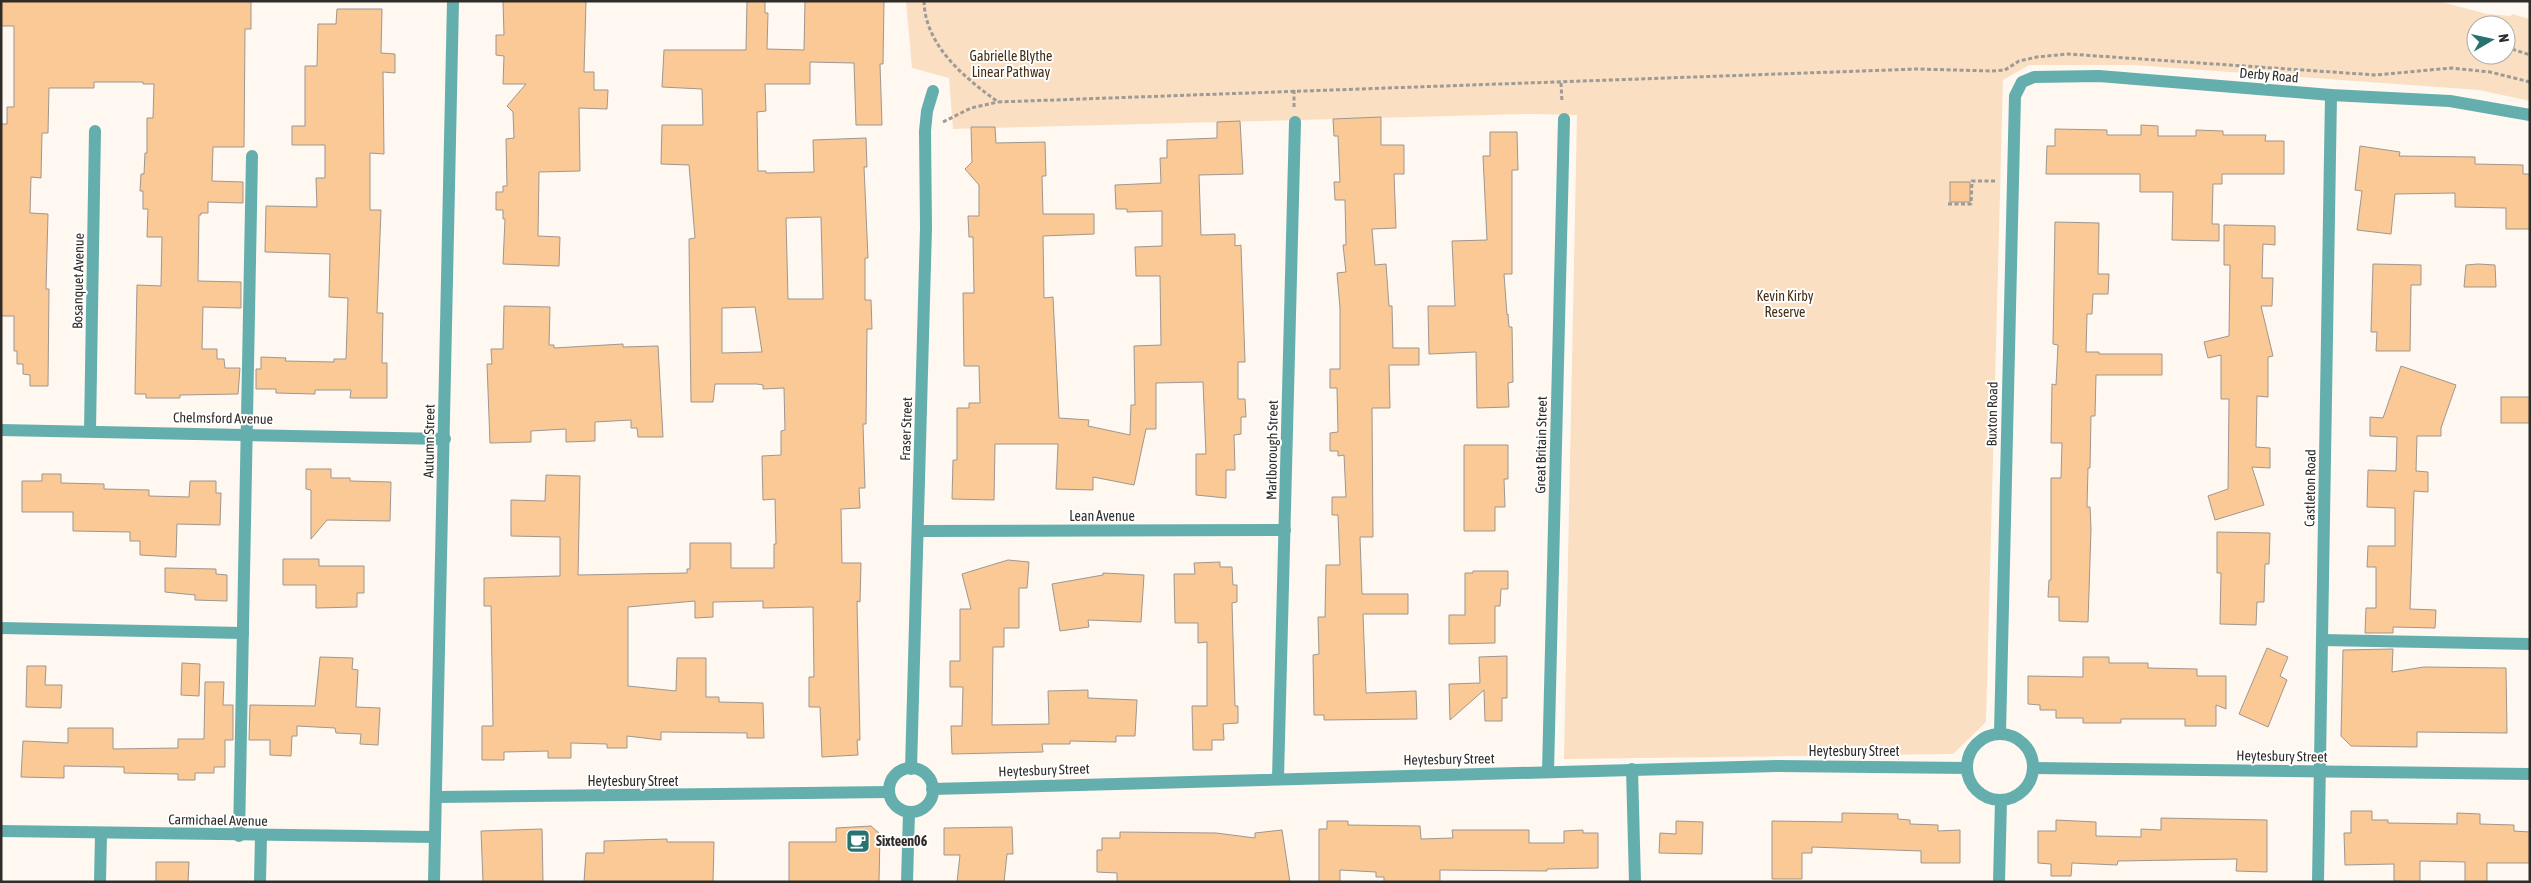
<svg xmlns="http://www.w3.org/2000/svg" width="2531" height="883" viewBox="0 0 2531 883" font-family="'Asap Condensed',sans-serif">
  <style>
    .green { fill: #fadfc2; fill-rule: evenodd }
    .building { fill: #fac996; stroke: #9f978f; fill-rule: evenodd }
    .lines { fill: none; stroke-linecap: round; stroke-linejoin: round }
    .path { stroke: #9e9a95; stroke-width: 3; stroke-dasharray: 4 2.5; stroke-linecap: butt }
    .minor { stroke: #64afad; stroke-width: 12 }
    .labels { text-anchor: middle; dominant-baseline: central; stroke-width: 4; stroke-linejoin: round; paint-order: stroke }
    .park-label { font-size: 14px; fill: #462e12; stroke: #fff }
    .street-label { font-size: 14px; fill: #2f2c29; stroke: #fff }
    .poi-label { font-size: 14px; font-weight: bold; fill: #2f2c29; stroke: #fff; text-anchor: start }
  </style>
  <rect width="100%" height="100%" fill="#fef8f1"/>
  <path class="green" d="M 906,1 L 2438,1 L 2487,14 L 2511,16 L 2512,14 L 2530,19 L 2530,101 L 2479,90 L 2134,65 L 2029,65 L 2003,80 L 1986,722 L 1953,754 L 1564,759 L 1577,115 L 1530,114 L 953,129 L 949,78 L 912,68 ZM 2476,25 L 2506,25 L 2506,55 L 2476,55 Z"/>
  <g class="building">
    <polygon points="1,1 251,1 251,29 245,29 244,147 213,147 212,181 243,182 243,203 208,202 208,213 201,213 201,215 199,215 198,281 241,282 241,308 203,307 202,349 217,349 217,359 224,359 225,368 240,368 238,394 180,395 180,398 146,398 146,394 135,394 137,285 161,286 162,237 147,237 148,209 143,209 143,191 140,191 141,174 144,174 145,153 147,153 147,118 153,118 154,84 143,84 143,82 94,82 94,88 49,88 48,133 42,133 41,178 31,177 30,213 48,214 46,289 49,289 48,386 30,386 30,375 23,374 23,364 17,364 17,351 14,351 14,316 1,316 1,124 7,124 7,107 14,107 14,26 1,26"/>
    <polygon points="503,1 586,1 584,72 594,72 594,90 608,90 607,109 579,108 580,171 539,172 538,236 560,237 559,266 503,264 505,219 503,219 503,210 496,210 496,192 503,192 503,186 507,186 506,139 514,138 513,112 507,106 526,84 503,84 504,56 496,55 496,35 504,35"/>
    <path d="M 747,1 L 765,1 L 765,13 L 768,13 L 767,49 L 804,50 L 805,1 L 884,1 L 883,64 L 880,64 L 882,125 L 856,125 L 854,63 L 810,62 L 810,84 L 765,84 L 766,111 L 757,112 L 758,171 L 766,171 L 766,173 L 814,172 L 813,140 L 866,138 L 867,167 L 864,167 L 868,258 L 865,258 L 865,300 L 871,300 L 872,329 L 867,329 L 866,424 L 863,424 L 865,488 L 859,488 L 860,508 L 841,509 L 842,563 L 861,563 L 860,602 L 857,601 L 860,740 L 857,740 L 858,755 L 822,757 L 820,707 L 809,707 L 809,677 L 814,677 L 813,607 L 763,608 L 763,601 L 713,602 L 713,617 L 695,618 L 695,601 L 628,607 L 628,686 L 676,691 L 677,658 L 706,658 L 706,697 L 719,697 L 719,702 L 763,703 L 764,738 L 747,738 L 747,733 L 661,732 L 661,740 L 627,736 L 627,748 L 607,748 L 607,744 L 571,743 L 571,758 L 548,758 L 548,751 L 504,752 L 504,760 L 482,760 L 482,726 L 493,726 L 491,606 L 484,606 L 484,578 L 560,576 L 560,537 L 511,536 L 511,500 L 545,501 L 546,475 L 580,476 L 578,575 L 687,573 L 687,569 L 690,569 L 690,543 L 731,543 L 731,568 L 774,568 L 774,544 L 776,544 L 775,499 L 763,500 L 762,456 L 781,455 L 781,431 L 785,430 L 784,388 L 763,389 L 763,385 L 757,384 L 715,384 L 713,402 L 691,402 L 689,239 L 695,238 L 689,165 L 661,164 L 662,125 L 703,125 L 702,89 L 662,87 L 664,50 L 746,50 ZM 821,217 L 823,299 L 788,299 L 786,218 ZM 755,307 L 762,352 L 722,353 L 722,308 Z"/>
    <polygon points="337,9 382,9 381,53 395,54 395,73 383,72 384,154 370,153 370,210 381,210 377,313 383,313 382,363 387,363 387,398 350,398 351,390 315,390 315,394 276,393 276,389 256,389 256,369 261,369 261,357 286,358 285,361 334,362 334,359 346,359 348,298 329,297 330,254 265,252 266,206 317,207 316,178 325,178 325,145 292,145 292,126 305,126 305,66 317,66 318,24 336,24"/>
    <polygon points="1381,117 1381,145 1404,145 1404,174 1394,174 1396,228 1372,229 1375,265 1386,264 1389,306 1392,306 1393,348 1419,348 1419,365 1389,365 1390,408 1372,408 1373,537 1360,537 1362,594 1408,594 1408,614 1363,614 1366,693 1416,691 1417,719 1324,720 1324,715 1314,715 1313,655 1319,654 1318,617 1325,617 1326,565 1340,565 1338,515 1332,515 1332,497 1346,497 1344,455 1338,456 1338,451 1330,451 1330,433 1338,432 1337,388 1330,388 1330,369 1340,369 1340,308 1337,273 1346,272 1343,245 1346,245 1345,200 1335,200 1334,182 1340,182 1338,136 1334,136 1333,119"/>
    <polygon points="1240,121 1243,174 1199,175 1201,235 1235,234 1235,246 1241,245 1245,362 1238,362 1238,399 1245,399 1246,417 1241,417 1241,434 1234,435 1235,470 1226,470 1226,498 1196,495 1196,454 1206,454 1203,382 1156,383 1156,429 1146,429 1134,485 1093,477 1093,490 1056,489 1058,444 995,444 994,500 952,499 953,460 957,460 957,408 969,408 969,403 980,403 979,366 964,366 963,293 974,293 973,237 969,237 968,216 979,216 979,185 965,169 972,162 971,127 995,127 996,143 1045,142 1046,176 1042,176 1043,214 1094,214 1094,234 1043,236 1044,298 1053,297 1059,418 1089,420 1088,426 1130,435 1131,405 1135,405 1134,346 1161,345 1160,276 1136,276 1135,247 1162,246 1162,211 1127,212 1127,209 1116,209 1115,185 1161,183 1160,158 1167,158 1167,140 1217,138 1217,122"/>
    <polygon points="2141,125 2158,126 2158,136 2196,136 2196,130 2223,131 2223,135 2266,135 2265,141 2284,141 2284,174 2222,174 2222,184 2213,184 2212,224 2219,224 2219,241 2172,240 2173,192 2140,192 2140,174 2046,174 2047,146 2055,146 2055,129 2107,130 2107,135 2141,135"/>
    <polygon points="1490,132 1517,132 1518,170 1512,170 1512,274 1504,274 1507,315 1508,314 1509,327 1512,327 1513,382 1508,383 1509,407 1477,408 1476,352 1429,354 1428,306 1455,306 1452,241 1487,240 1483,156 1490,156"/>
    <polygon points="2360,146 2400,152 2399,156 2475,157 2475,164 2523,165 2523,174 2530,174 2530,229 2506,229 2506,208 2455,207 2455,193 2395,194 2391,234 2357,230 2362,191 2355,190"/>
    <rect x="1950" y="182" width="20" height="20"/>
    <polygon points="2055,222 2099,223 2098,274 2109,274 2108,294 2093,294 2092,314 2087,314 2086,352 2099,352 2099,354 2162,354 2162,375 2096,375 2095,416 2091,416 2090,468 2088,468 2087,507 2090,507 2091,529 2088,622 2059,621 2059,597 2048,597 2049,580 2051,580 2051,478 2061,478 2062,443 2051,443 2052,384 2056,385 2058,345 2053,344"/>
    <polygon points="2224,225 2275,226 2275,245 2263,244 2262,278 2273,278 2272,306 2261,306 2273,356 2268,357 2268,397 2257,396 2256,447 2270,448 2270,468 2252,467 2264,505 2215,520 2208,496 2228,489 2229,399 2221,399 2221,355 2208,358 2204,342 2229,336 2230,265 2224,265"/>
    <polygon points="2373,264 2421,265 2421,285 2411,285 2410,351 2376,351 2377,332 2371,332"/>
    <polygon points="2478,264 2495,265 2496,287 2464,287 2466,265"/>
    <polygon points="504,306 550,307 549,345 554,345 554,348 623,344 623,347 658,346 663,437 638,437 637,428 631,428 631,420 595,422 595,441 566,442 566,429 531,431 531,442 490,443 487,364 492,364 491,349 503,349"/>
    <polygon points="2401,366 2456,385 2441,428 2441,436 2417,436 2416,471 2428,472 2428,492 2414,491 2410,609 2436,610 2435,628 2393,627 2393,633 2365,633 2366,608 2376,608 2376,567 2367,567 2368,546 2395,546 2395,508 2367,507 2368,470 2396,471 2397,437 2370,436 2370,417 2383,418"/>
    <rect x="2501" y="397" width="29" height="26"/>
    <polygon points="1464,445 1508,445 1508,479 1504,479 1505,507 1495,507 1495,531 1464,531"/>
    <polygon points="306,469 331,469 331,478 350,478 350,481 391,482 390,521 327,520 311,539 311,490 306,489"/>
    <polygon points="42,474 61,474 61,483 104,484 104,489 149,490 149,496 189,497 190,481 216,481 216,493 221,493 220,525 177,524 176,557 140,555 140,541 130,541 130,532 73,531 73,512 22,512 22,481 42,481"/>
    <polygon points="2217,532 2270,533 2269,564 2265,564 2264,602 2257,602 2256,625 2220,624 2221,573 2217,573"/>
    <polygon points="283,559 319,559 319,566 364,566 364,593 357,593 357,607 316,608 316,585 283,585"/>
    <polygon points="1008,560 1029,562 1027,588 1019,588 1019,628 1004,628 1004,647 993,647 992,725 1049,724 1048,691 1088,690 1088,698 1137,700 1135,736 1116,736 1116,742 1070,741 1070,744 1042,744 1043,752 952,754 951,726 962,726 963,687 950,687 950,661 960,661 960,609 971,609 962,574"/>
    <polygon points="1220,562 1220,567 1232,567 1233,585 1237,585 1237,602 1232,603 1235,706 1238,706 1238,723 1223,724 1224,740 1212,740 1212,750 1193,750 1192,706 1207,706 1207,642 1198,643 1198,623 1175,623 1174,574 1195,574 1194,563"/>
    <polygon points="165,568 216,569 216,574 227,575 227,601 195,600 195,595 165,592"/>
    <polygon points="1473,571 1508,571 1508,589 1501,589 1500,606 1495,606 1495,643 1449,644 1449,615 1465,615 1465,573 1473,573"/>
    <polygon points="1103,573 1144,575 1141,622 1088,620 1089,627 1060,631 1052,584 1103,575"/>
    <polygon points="2267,648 2288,657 2280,676 2287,680 2268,727 2239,714"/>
    <polygon points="2393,649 2392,672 2424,667 2506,668 2507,733 2417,732 2417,747 2351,746 2341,736 2343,650"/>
    <polygon points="1507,656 1507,698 1502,698 1502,721 1485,721 1484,690 1450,720 1449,684 1480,683 1479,657"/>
    <polygon points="320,657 353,658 352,669 358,670 356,707 380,708 378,745 360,744 361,734 336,733 335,728 297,726 297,736 292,736 291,756 270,755 270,740 249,740 250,705 315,706"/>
    <polygon points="2083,657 2109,657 2109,663 2148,663 2148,668 2197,669 2197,676 2226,676 2226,709 2216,705 2216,726 2185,726 2185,719 2121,719 2121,723 2083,723 2083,718 2056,718 2056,710 2040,710 2040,705 2028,704 2028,676 2083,677"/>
    <polygon points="182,663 200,664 199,696 181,695"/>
    <polygon points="27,666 46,666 45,685 62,685 61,708 26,707"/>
    <polygon points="205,682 224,682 223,705 233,705 233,740 225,740 225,767 214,767 214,773 195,773 195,780 178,780 178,774 124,773 124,767 64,766 64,778 21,777 23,741 68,743 68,728 113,728 113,749 178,748 178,739 204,739"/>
    <polygon points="2351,811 2372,811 2372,820 2388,820 2388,823 2457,824 2457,813 2480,814 2480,824 2514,825 2514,831 2530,832 2530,863 2487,863 2487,882 2465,882 2465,862 2420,861 2420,882 2394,881 2394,864 2345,865 2344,833 2351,833"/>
    <polygon points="1842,813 1898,814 1898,819 1910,820 1910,824 1938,825 1938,831 1960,830 1960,863 1921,863 1921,851 1812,847 1812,853 1802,853 1802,879 1772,879 1772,821 1842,822"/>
    <polygon points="2161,818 2267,820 2267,872 2236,871 2237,859 2118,861 2117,865 2072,863 2071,876 2051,876 2051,864 2038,863 2038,831 2056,831 2056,820 2096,822 2096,836 2141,837 2141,829 2161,830"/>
    <polygon points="1327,821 1348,821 1348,825 1420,826 1421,839 1453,838 1452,830 1529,830 1529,843 1564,843 1564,831 1583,830 1583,833 1598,833 1598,868 1547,869 1547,871 1440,870 1440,882 1384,882 1384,877 1376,877 1376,872 1340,870 1340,882 1319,882 1319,829 1327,829"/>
    <polygon points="1676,821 1703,822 1702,854 1659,853 1660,833 1676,834"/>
    <polygon points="871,826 880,834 879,882 789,882 789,842 836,842 836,828"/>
    <polygon points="1012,827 1013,854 1007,854 1004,882 957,882 960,855 944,855 944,828"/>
    <polygon points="542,829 543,882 483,882 481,831"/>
    <polygon points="1282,830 1290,882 1117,882 1117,873 1097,872 1097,850 1102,850 1102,838 1120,838 1120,832 1216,833 1255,838 1255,833"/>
    <polygon points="667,839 667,842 714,842 713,882 584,882 586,853 604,853 604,841"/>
    <polygon points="156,862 189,862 188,882 156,882"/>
  </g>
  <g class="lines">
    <g class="path">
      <path d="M 924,1 C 925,46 965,78 998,102 L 1917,69 L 1991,71 L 2005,70 L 2019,61 L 2037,57 L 2068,54 L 2376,75 L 2451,68 L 2490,72 L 2530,82"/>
      <polyline points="2506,47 2530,55"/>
      <polyline points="1561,83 1562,102"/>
      <polyline points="1294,90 1294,107"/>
      <polyline points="943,122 971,108 998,102"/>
      <polyline points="1948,204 1971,204 1972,181 1997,181"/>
      <polyline points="756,882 756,881"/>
    </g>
    <g class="minor">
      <polyline points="1,430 445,439"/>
      <polyline points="90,431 95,131"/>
      <polyline points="918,531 1285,530"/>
      <polyline points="1,628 243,633"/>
      <polyline points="2322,640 2530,644"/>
      <polyline points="2000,733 2015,96 2022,82 2034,77 2099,76 2331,95 2450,101 2530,115"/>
      <circle cx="2000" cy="767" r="33"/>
      <polyline points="2033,768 2530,774"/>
      <circle cx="911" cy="790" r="22"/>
      <polyline points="911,769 926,228 925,131 927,111 933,91"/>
      <polyline points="1632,769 1635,882"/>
      <polyline points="1548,771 1564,119"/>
      <polyline points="1278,778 1295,122"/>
      <polyline points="932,789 1777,766 1967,768"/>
      <polyline points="436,797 889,792"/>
      <polyline points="1,831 435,837"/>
      <polyline points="239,836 252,156"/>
      <polyline points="100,882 101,834"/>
      <polyline points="260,882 261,836"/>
      <polyline points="434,882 453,1"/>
      <polyline points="907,882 909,812"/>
      <polyline points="1999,882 2001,800"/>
      <polyline points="2318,882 2331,95"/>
    </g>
  </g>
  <defs>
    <g id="cafe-square" transform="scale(1.25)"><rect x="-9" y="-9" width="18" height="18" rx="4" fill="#287270" stroke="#fff"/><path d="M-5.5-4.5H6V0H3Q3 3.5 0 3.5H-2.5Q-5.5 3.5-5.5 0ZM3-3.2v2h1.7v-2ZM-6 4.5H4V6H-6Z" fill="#fff"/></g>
  </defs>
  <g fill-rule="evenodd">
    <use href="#cafe-square" x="858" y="841"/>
  </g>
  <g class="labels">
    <g class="park-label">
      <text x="1011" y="56">Gabrielle Blythe<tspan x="1011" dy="16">Linear Pathway</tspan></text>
      <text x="1785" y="296">Kevin Kirby<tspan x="1785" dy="16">Reserve</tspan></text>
    </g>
    <g class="street-label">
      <text transform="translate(2269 75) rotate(5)">Derby Road</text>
      <text transform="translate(78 281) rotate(-89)">Bosanquet Avenue</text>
      <text transform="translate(1992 414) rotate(-89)">Buxton Road</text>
      <text transform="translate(223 418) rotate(1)">Chelmsford Avenue</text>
      <text transform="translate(906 429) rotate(-88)">Fraser Street</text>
      <text transform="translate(429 441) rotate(-89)">Autumn Street</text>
      <text transform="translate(1541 445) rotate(-89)">Great Britain Street</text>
      <text transform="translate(1272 450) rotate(-89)">Marlborough Street</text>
      <text transform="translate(2310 488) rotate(-89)">Castleton Road</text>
      <text x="1102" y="516">Lean Avenue</text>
      <text x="1854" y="751">Heytesbury Street</text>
      <text transform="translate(2282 756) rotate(1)">Heytesbury Street</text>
      <text transform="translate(1449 759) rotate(-1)">Heytesbury Street</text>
      <text transform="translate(1044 770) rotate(-2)">Heytesbury Street</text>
      <text x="633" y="781">Heytesbury Street</text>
      <text transform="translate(218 820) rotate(1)">Carmichael Avenue</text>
    </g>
    <g class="poi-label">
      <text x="876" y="841">Sixteen06</text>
    </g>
  </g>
  <rect width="2531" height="883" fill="none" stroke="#2f2c29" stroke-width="5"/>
  <g transform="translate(2491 40) rotate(81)"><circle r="24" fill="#ffffff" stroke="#acaba9"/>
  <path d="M0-4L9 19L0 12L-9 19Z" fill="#287270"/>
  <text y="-8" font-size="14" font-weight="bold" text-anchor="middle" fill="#2f2c29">N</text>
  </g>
</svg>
